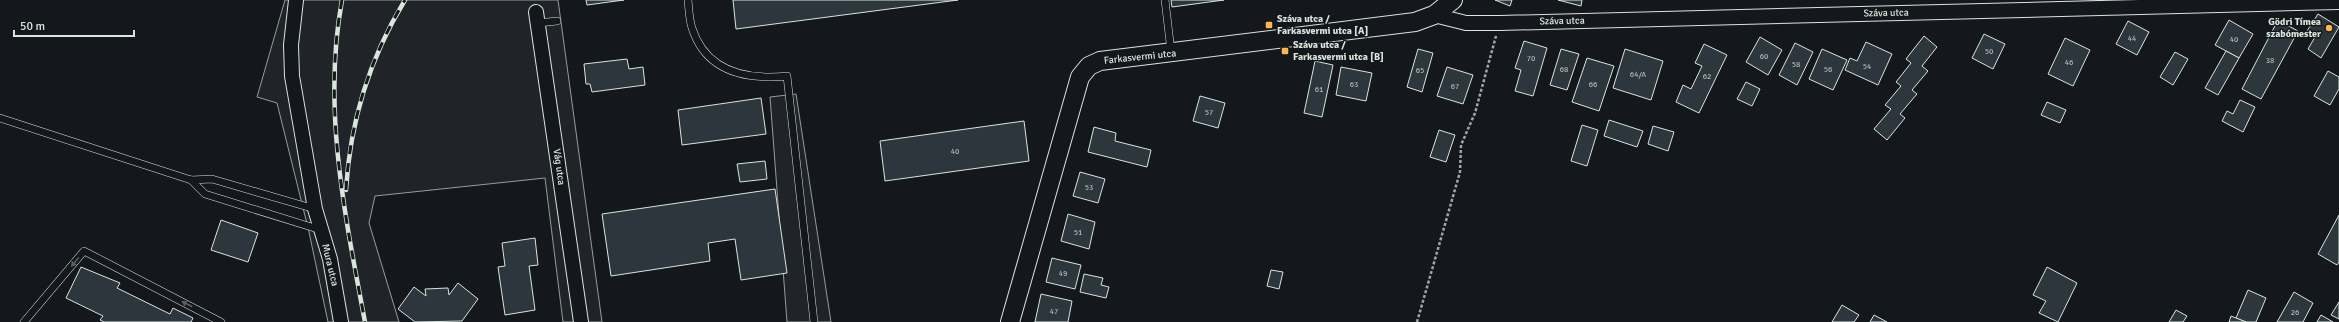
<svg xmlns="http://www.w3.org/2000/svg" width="2339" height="322" viewBox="0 0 2339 322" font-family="Signika,sans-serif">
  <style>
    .green { fill: #202428; stroke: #939e99 }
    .building { fill: #2c363c; stroke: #d8e6dc }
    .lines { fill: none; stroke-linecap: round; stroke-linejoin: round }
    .service-casing { stroke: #d8e6dc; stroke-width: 8 }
    .minor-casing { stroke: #d8e6dc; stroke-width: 16 }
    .tertiary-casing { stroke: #d8e6dc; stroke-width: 20 }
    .path { stroke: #9da8a2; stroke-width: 2.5; stroke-dasharray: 3 2; stroke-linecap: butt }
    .service { stroke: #14181c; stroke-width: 7 }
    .minor { stroke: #14181c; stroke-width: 14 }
    .tertiary { stroke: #14181c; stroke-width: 18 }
    .rail-casing { stroke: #d8e6dc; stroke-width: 4.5 }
    .rail { stroke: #14181c; stroke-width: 3; stroke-dasharray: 9; stroke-linecap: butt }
    .oneway { fill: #59605f }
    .poi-dot { fill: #ffb74d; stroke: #14181c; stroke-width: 1.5 }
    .labels { text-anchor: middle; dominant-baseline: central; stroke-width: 3; stroke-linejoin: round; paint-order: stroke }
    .number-label { font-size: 8px; fill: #adbab4 }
    .street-label { font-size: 10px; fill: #d8e6dc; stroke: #14181c }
    .poi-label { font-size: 10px; font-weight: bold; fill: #d8e6dc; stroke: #14181c; text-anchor: start }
  </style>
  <rect width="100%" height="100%" fill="#14181c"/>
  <g class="green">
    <polygon points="285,0 558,0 602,322 563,322 545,178 375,196 369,223 399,322 328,322 309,232 277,103 257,97"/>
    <polygon points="796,94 831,322 787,322 770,97"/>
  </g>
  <g class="building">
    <polygon points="586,0 624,0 587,5"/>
    <polygon points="733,0 958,0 736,29"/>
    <polygon points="1171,0 1224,0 1172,7"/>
    <polygon points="1495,0 1512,0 1510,6"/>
    <polygon points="1558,0 1582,0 1581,6"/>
    <polygon points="2318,14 2339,27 2321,58 2308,49 2315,37 2307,31"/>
    <polygon points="2229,20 2253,34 2239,58 2215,45"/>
    <polygon points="2278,20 2298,31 2261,99 2242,89"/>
    <polygon points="2128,21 2149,32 2137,55 2116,44"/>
    <polygon points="1984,34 2005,44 1993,69 1972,58"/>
    <polygon points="1924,36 1937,47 1922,66 1928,71 1912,90 1917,94 1900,114 1905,118 1887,140 1874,129 1891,109 1885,105 1901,86 1896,82 1911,63 1906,59"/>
    <polygon points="1760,37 1782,50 1768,75 1746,62"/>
    <polygon points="2065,38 2090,50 2073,86 2048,74"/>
    <polygon points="1524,41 1547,48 1533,96 1515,91 1521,70 1515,68"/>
    <polygon points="1866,42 1892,54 1878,85 1845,70 1850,58 1857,61"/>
    <polygon points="1795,43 1813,52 1797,85 1779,75"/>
    <polygon points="1704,44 1727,55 1699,113 1676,102 1683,85 1691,89 1702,66 1695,63"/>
    <polygon points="1418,49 1433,53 1422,92 1407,87"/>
    <polygon points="1561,49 1579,54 1567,90 1550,85"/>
    <polygon points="1625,49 1663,61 1651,100 1613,88"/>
    <polygon points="1822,49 1847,60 1833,90 1809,79"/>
    <polygon points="2226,51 2239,58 2218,95 2205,88"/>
    <polygon points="2175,52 2188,59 2173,85 2160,77"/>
    <polygon points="1587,58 1614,66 1599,111 1572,102"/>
    <polygon points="627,59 629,69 643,67 645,85 592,92 590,84 586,84 584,64"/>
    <polygon points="1315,61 1333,65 1322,117 1304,113"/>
    <polygon points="1341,67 1372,73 1366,101 1336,95"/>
    <polygon points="1447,67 1473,75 1463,104 1437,96"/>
    <polygon points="2328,71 2339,77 2339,89 2330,105 2314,96"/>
    <polygon points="1746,82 1760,89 1752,106 1737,99"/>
    <polygon points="1200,96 1225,103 1218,128 1193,121"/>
    <polygon points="761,98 766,134 682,145 678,110"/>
    <polygon points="2240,100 2255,107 2243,132 2222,121 2227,111 2233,114"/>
    <polygon points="2047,102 2066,110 2060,123 2041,115"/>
    <polygon points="1609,120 1643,131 1637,147 1604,136"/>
    <polygon points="1024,121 1029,161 885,181 880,141"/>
    <polygon points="1582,125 1598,130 1587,166 1571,161"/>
    <polygon points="1653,126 1674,132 1668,151 1648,144"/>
    <polygon points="1094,127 1116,133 1115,141 1151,150 1147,167 1088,152"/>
    <polygon points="1439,130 1455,135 1446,162 1430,157"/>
    <polygon points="765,161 767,179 740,182 737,164"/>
    <polygon points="1080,172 1105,179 1098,203 1073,196"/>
    <polygon points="775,189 787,273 741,280 735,239 708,243 710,261 611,276 602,214"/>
    <polygon points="1068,214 1095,222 1089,249 1061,241"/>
    <polygon points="2339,215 2339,262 2337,265 2318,254"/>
    <polygon points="221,220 258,233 248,262 211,250"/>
    <polygon points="535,238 538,265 529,266 535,310 505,315 498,267 505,266 502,243"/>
    <polygon points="1052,258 1081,265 1075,289 1046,282"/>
    <polygon points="81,267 120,283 117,288 170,314 173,308 193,318 191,322 104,322 100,320 103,316 66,298"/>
    <polygon points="2047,267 2077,283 2058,322 2039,313 2046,301 2033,295"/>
    <polygon points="1271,270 1283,272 1279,289 1267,286"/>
    <polygon points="1084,274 1103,278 1101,285 1109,287 1106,298 1080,292"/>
    <polygon points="458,283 478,299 462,321 415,322 398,309 414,287 426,296 425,289 448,288 449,295"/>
    <polygon points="2248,290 2266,298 2256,322 2246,322 2236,318"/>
    <polygon points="2294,292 2313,303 2303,322 2277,322"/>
    <polygon points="1041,294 1072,301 1068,322 1035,322"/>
    <polygon points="2339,302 2339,319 2331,315"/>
    <polygon points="1842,305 1859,315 1854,322 1832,322"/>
    <polygon points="2176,310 2187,316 2183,322 2169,322"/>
    <polygon points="1874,315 1887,322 1870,322"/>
    <polygon points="2321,315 2333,322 2317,322"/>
    <polygon points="2231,316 2246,322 2229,322"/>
  </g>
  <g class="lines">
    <g class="service-casing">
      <g id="service">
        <path d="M 688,0 C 689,9 689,19 692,28 C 706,72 746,80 787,76 L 814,322"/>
        <polyline points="1165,0 1171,51"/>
        <polyline points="538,23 557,21"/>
        <polyline points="0,118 191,180 212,179 315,209"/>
        <polyline points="191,180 205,194 321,230"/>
        <polyline points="24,322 84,251 221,322"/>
      </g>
    </g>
    <g class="minor-casing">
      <g id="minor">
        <polyline points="296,0 291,45 292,76 315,209 330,259 341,322"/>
        <polyline points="536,12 581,322"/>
        <polyline points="1434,15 1466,23 1500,23 2339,2"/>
      </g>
    </g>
    <g class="tertiary-casing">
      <polyline id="tertiary" points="1010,322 1080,77 1089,66 1100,61 1415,22 1434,15 1453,0"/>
    </g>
    <polyline class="path" points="1417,322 1460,172 1461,145 1475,113 1496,36"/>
    <use href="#service" class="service"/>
    <use href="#minor" class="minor"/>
    <use href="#tertiary" class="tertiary"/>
    <g class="rail-casing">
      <g id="rail">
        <path d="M 342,0 C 322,108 345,216 365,322"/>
        <path d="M 346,190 C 350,122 369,59 405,0"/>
      </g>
    </g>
    <use href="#rail" class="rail"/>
  </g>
  <defs><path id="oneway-solid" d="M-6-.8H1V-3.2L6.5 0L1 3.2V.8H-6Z"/></defs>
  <g class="oneway">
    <use href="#oneway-solid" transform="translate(75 262) rotate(130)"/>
    <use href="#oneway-solid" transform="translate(187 304) rotate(-153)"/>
  </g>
  <g class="poi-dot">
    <rect x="1265" y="21" width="8" height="8" rx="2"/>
    <circle cx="2329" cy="28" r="4"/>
    <rect x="1281" y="47" width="8" height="8" rx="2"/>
  </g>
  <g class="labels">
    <g class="number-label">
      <text x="2132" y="38">44</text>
      <text x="2234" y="39">40</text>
      <text x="1989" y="51">50</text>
      <text x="1764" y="56">60</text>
      <text x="1531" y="58">70</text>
      <text x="2270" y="60">38</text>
      <text x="2069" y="62">46</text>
      <text x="1796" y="64">58</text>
      <text x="1867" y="66">54</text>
      <text x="1564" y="69">68</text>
      <text x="1828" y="69">56</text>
      <text x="1420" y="70">65</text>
      <text x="1638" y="74">64/A</text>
      <text x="1707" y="76">62</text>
      <text x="1354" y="84">63</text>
      <text x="1593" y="84">66</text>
      <text x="1455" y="86">67</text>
      <text x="1319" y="89">61</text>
      <text x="1209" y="112">57</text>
      <text x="955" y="151">40</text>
      <text x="1089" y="187">53</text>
      <text x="1078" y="232">51</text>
      <text x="1063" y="273">49</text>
      <text x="1054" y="311">47</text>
      <text x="2295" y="312">26</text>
    </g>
    <g class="street-label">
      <text transform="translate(1886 13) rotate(-1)">Száva utca</text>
      <text transform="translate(1562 21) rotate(-1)">Száva utca</text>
      <text transform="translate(1140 57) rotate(-6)">Farkasvermi utca</text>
      <text transform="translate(559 167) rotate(82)">Vág utca</text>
      <text transform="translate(330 265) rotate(76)">Mura utca</text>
    </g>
    <g class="poi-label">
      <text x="1277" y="19">Száva utca /<tspan x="1277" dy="12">Farkasvermi utca [A]</tspan></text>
      <text x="2321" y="22" text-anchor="end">Gödri Tímea<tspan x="2321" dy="12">szabómester</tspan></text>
      <text x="1293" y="45">Száva utca /<tspan x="1293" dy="12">Farkasvermi utca [B]</tspan></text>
    </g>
  </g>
  <path d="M14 30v6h120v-6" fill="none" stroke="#d8e6dc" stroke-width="2"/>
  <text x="20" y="30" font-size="12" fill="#d8e6dc" stroke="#14181c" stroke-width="3" paint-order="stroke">50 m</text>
</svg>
